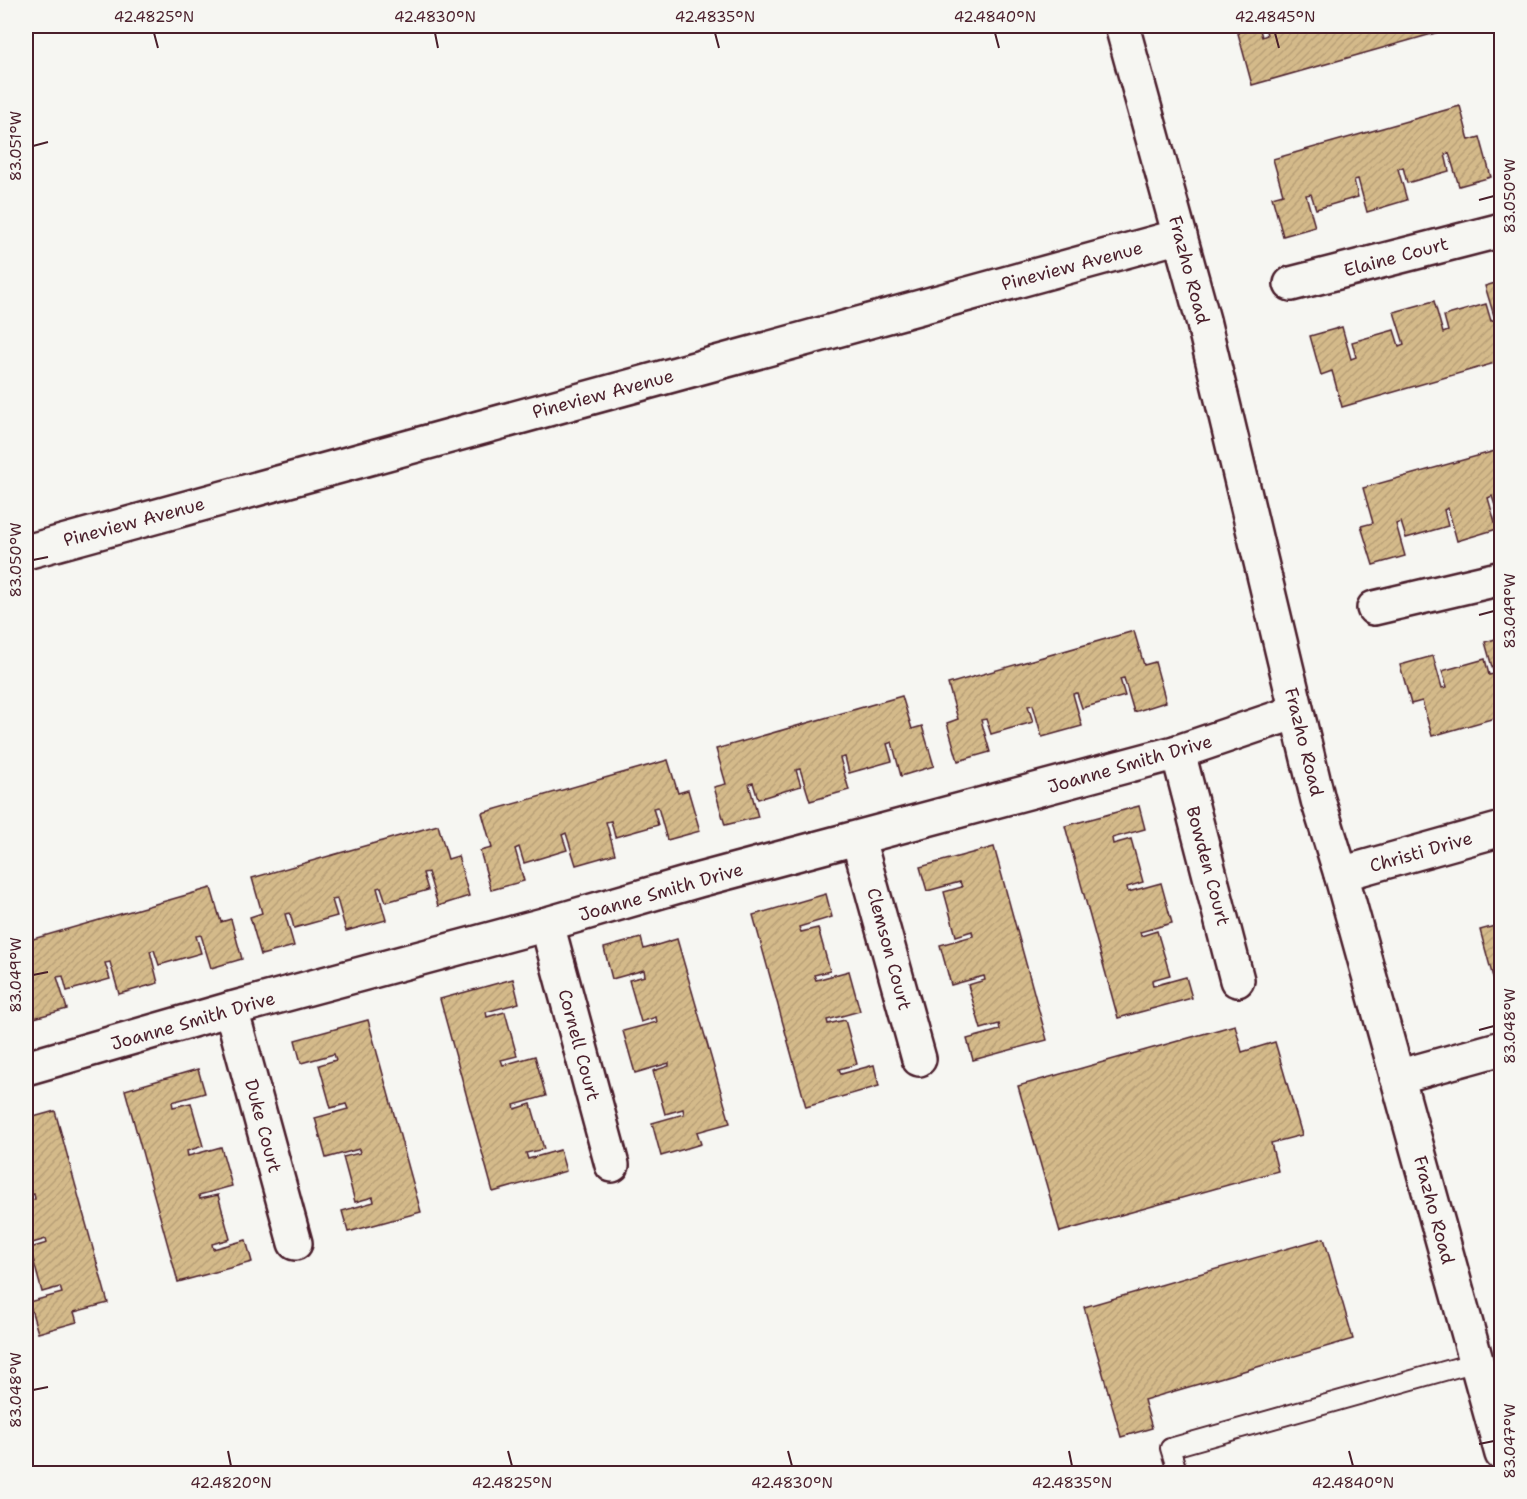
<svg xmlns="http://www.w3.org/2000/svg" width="1527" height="1499" viewBox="0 0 1527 1499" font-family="'Shantell Sans',sans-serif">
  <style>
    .building { fill: url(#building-hatch); stroke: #4a1f2b; stroke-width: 1.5 }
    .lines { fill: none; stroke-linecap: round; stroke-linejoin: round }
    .service-casing { stroke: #4a1f2b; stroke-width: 22 }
    .minor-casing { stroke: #4a1f2b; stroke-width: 38 }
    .service { stroke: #f6f6f2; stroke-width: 18 }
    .minor { stroke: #f6f6f2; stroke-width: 33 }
    .ticks { fill: none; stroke: #4a1f2b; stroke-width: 2 }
    .labels { text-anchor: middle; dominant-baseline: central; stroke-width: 6; stroke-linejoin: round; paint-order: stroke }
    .street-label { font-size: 18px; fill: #4a1f2b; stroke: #f6f6f2 }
    .neatline { fill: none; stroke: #4a1f2b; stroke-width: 2 }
    .ticks-label { font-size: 15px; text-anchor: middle; fill: #4a1f2b }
  </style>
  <defs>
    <pattern id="building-hatch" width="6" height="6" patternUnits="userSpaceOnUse" patternTransform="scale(1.5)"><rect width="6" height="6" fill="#d4ba8a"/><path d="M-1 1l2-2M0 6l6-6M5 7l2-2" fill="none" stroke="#b89f77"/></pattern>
  </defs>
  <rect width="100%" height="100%" fill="#f6f6f2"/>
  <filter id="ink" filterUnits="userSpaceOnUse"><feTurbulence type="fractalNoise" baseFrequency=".0167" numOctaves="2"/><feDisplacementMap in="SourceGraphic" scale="12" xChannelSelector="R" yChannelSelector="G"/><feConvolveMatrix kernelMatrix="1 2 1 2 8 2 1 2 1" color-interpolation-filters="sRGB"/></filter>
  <g filter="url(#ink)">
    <g class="building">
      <polygon points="1236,26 1259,26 1262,37 1267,35 1265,26 1438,26 1439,32 1252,85"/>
      <polygon points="1460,106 1469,140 1480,137 1491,177 1459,186 1449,153 1445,154 1449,171 1407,183 1403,167 1398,169 1407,200 1367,212 1358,179 1354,180 1358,197 1316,209 1311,194 1306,195 1315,227 1283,236 1272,197 1283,194 1273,159"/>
      <polygon points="1502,281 1502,361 1342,407 1332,371 1321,375 1310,336 1342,327 1351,359 1356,357 1352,342 1394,330 1399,346 1404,344 1394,312 1434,301 1443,333 1448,331 1444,316 1486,304 1491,321 1495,319 1485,286"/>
      <polygon points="1502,449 1502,511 1497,512 1492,496 1488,498 1497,529 1457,541 1448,508 1444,510 1448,526 1406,538 1401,522 1396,524 1405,556 1373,565 1361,526 1373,523 1363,488"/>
      <polygon points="1134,631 1144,665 1155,662 1166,702 1134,712 1124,678 1120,679 1125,696 1082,708 1077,693 1073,694 1082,726 1042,737 1033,705 1028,706 1033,722 991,734 986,719 981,720 990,752 958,761 947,723 958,719 948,684"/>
      <polygon points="1502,637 1502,716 1432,736 1422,701 1411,704 1400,665 1433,656 1442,688 1447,687 1442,671 1485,659 1489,675 1494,674 1485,642"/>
      <polygon points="902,696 912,729 922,726 934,766 901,776 892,742 887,744 892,761 849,773 845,757 840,758 849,790 810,801 800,769 796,770 801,786 758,799 753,783 749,784 758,817 725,825 714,787 726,784 716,749"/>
      <polygon points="668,760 678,793 688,790 700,831 667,840 658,807 653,808 658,825 615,837 611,821 606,822 615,854 576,865 566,833 562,835 567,850 524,863 519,847 515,849 524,881 491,890 480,851 492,848 482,813"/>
      <polygon points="1139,806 1145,829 1112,838 1113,844 1131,839 1143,882 1127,887 1128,892 1161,883 1172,923 1140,932 1141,936 1157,931 1170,975 1152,980 1153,986 1186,977 1192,998 1118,1018 1065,826"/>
      <polygon points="438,825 448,859 458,856 469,896 438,906 428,872 423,873 428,890 386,902 381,887 377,888 386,920 346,931 337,899 332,900 337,916 294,928 290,913 285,914 294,946 261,955 250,917 262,913 252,878"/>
      <polygon points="994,847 1047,1040 973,1060 967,1039 1000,1030 999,1024 981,1029 968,985 985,980 984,976 951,985 940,945 973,936 972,931 956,936 944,892 962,887 960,882 927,891 920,867"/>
      <polygon points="211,888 221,922 231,919 242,959 211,968 201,935 196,936 201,953 159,965 154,950 150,951 158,983 119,994 110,962 105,963 110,979 67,991 63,976 57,977 67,1009 34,1018 26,987 26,979 35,976 26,941"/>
      <polygon points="826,894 832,917 799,927 801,932 818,928 830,971 814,975 816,980 849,971 860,1011 827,1020 828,1024 845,1020 857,1064 839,1069 841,1074 874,1065 879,1086 806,1107 753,915"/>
      <polygon points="1502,924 1502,1002 1500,1003 1480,930"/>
      <polygon points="641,938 644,949 677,939 730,1123 697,1132 701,1144 661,1156 652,1123 684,1114 683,1109 665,1114 653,1071 669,1066 669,1063 635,1073 623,1031 657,1022 656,1017 641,1022 629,980 645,976 644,970 612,979 604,948"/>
      <polygon points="513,979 519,1003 486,1012 487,1017 505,1012 517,1056 501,1060 503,1065 535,1056 546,1096 514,1105 515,1109 531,1104 544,1149 526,1153 528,1159 560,1150 566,1171 493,1192 440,999"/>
      <polygon points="368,1020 421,1212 348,1232 342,1211 374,1202 373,1197 355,1202 343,1157 360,1153 359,1149 326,1158 315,1118 348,1109 346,1104 331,1108 319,1065 336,1060 334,1054 301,1063 295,1040"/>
      <polygon points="1235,1025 1242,1052 1275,1042 1302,1135 1271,1143 1278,1171 1060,1232 1018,1086"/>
      <polygon points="198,1069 205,1093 172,1102 173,1107 191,1103 203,1146 187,1151 188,1156 221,1147 232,1186 199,1195 200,1199 218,1195 230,1239 212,1244 213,1249 246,1240 252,1262 178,1282 125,1090"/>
      <polygon points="55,1111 108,1303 74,1312 77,1322 38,1333 29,1302 62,1293 60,1287 42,1292 30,1248 47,1243 46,1239 26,1245 26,1202 35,1199 34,1194 26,1196 26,1119"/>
      <polygon points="1324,1238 1353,1339 1144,1400 1152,1428 1121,1437 1084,1307"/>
    </g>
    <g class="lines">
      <g class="service-casing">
        <polyline id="service" points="1178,1474 1170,1448 1476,1362"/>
      </g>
      <g class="minor-casing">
        <g id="minor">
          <polyline points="1122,26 1203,320 1318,800 1341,874 1502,1454"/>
          <polyline points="1291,284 1502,230"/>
          <polyline points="26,552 1180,236"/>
          <polyline points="1374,608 1502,578"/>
          <polyline points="1178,752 1237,980"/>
          <polyline points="858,839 919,1059"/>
          <polyline points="1341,874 1502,829"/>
          <polyline points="547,924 612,1165"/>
          <polyline points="231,1009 295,1243"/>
          <polyline points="26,1068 231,1009 547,924 699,880 1178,752 1296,712"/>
          <polyline points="1397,1077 1502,1048"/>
        </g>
      </g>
      <use href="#service" class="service"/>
      <use href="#minor" class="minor"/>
    </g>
  </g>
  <path class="ticks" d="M 154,33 L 158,48M 435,33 L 438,48M 715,33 L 719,48M 995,33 L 999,48M 1275,33 L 1279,48M 33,146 L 48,142M 1479,200 L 1494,196M 33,560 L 48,557M 1479,615 L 1494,611M 33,975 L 48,972M 1479,1030 L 1494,1026M 33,1390 L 48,1387M 1479,1444 L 1494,1441M 228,1451 L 231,1466M 508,1451 L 512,1466M 788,1451 L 792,1466M 1069,1451 L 1072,1466M 1349,1451 L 1353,1466"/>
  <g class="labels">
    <g class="street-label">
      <text transform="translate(1396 257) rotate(-15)">Elaine Court</text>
      <text transform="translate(1072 266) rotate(-15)">Pineview Avenue</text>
      <text transform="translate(1189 270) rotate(75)">Frazho Road</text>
      <text transform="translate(603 394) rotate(-15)">Pineview Avenue</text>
      <text transform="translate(134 522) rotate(-15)">Pineview Avenue</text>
      <text transform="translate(1304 742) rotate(76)">Frazho Road</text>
      <text transform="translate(1130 764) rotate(-16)">Joanne Smith Drive</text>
      <text transform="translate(1421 852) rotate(-16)">Christi Drive</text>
      <text transform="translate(1208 866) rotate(75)">Bowden Court</text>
      <text transform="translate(661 892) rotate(-16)">Joanne Smith Drive</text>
      <text transform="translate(889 949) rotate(75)">Clemson Court</text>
      <text transform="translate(193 1021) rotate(-16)">Joanne Smith Drive</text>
      <text transform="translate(579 1045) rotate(75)">Cornell Court</text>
      <text transform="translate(263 1126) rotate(75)">Duke Court</text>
      <text transform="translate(1434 1210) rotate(75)">Frazho Road</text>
    </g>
  </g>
  <rect width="1527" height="1499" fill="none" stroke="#f6f6f2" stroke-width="66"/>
  <rect x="33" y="33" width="1461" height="1433" class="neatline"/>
  <g class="ticks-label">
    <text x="154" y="22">42.4825°N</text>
    <text x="435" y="22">42.4830°N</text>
    <text x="715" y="22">42.4835°N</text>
    <text x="995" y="22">42.4840°N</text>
    <text x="1275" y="22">42.4845°N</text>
    <text transform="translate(16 146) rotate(-90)" y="5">83.051°W</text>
    <text transform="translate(1510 196) rotate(-90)" y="5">83.050°W</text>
    <text transform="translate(16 560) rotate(-90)" y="5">83.050°W</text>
    <text transform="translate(1510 611) rotate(-90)" y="5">83.049°W</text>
    <text transform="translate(16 975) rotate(-90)" y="5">83.049°W</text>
    <text transform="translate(1510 1026) rotate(-90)" y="5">83.048°W</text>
    <text transform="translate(16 1390) rotate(-90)" y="5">83.048°W</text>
    <text transform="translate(1510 1441) rotate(-90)" y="5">83.047°W</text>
    <text x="231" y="1488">42.4820°N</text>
    <text x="512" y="1488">42.4825°N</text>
    <text x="792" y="1488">42.4830°N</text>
    <text x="1072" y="1488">42.4835°N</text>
    <text x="1353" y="1488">42.4840°N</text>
  </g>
</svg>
